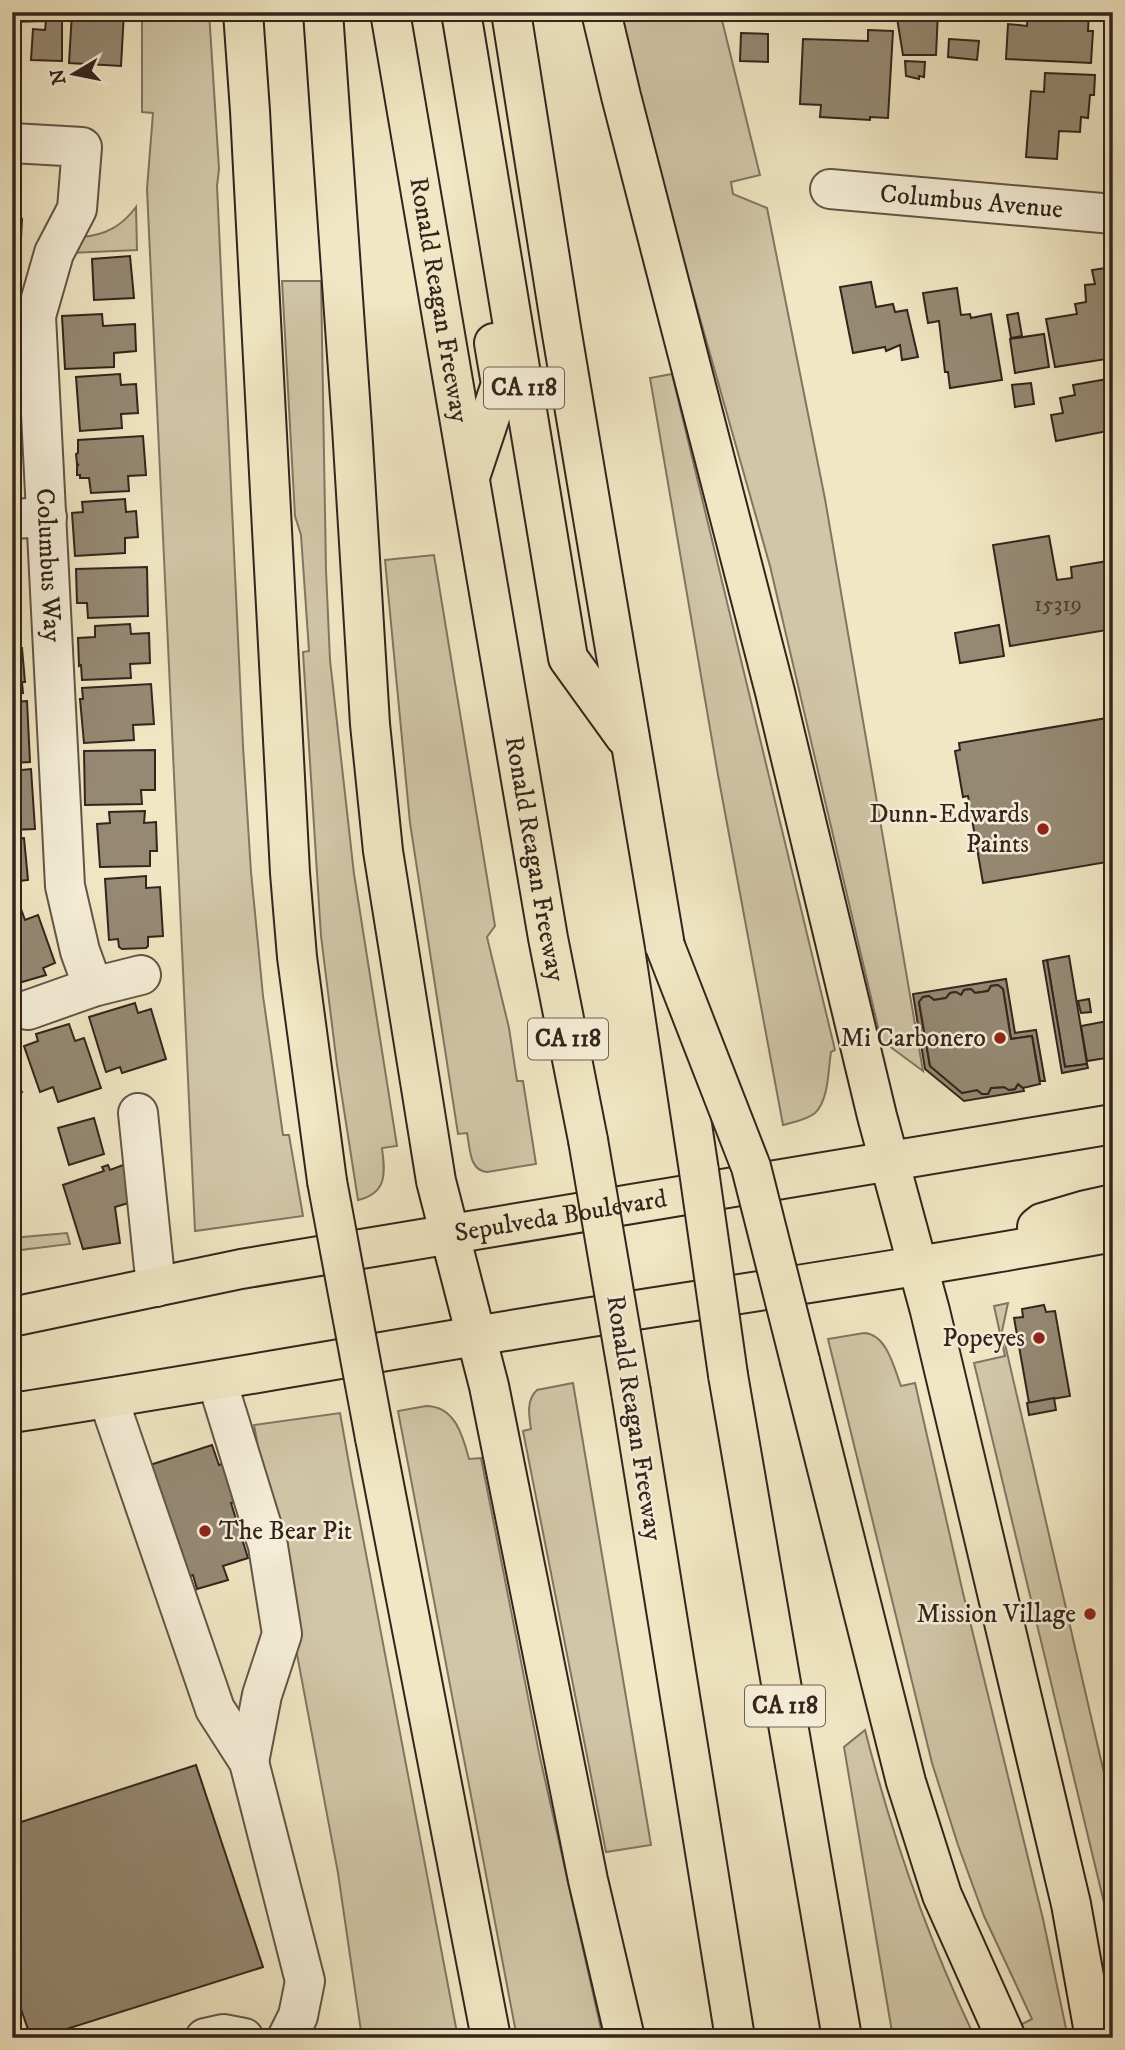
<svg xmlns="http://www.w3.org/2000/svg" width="1125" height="2050" viewBox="0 0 1125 2050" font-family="'IM FELL DW Pica',serif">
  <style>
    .green { fill: #d1c6a8; stroke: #827562; stroke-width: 2 }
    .building { fill: #968974; stroke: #33241d; stroke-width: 2 }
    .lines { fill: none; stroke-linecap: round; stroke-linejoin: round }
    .minor-casing { stroke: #625547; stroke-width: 42 }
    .major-casing { stroke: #33241d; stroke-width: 42 }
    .highway-casing { stroke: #33241d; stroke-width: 42 }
    .minor { stroke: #f6efd9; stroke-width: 38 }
    .major { stroke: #f1e7c4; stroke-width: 38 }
    .highway { stroke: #f1e7c4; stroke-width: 38 }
    .highway-bridge-casing { stroke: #33241d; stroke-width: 42; stroke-linecap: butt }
    .highway-bridge { stroke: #f1e7c4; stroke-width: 38 }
    .poi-dot { fill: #8f2418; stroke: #f6efd9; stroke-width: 2.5 }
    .labels { text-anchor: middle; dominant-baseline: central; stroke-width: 5; stroke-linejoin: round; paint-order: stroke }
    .number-label { font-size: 23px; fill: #4c3d33 }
    .shield { fill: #f6efd9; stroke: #6e6155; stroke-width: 2 }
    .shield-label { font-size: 24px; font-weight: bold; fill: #33241d }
    .street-label { font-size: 26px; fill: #33241d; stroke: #f6efd9 }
    .poi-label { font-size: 26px; fill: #33241d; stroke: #f6efd9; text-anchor: end }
  </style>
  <rect width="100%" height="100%" fill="#f1e7c4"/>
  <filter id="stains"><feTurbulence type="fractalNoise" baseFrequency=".00286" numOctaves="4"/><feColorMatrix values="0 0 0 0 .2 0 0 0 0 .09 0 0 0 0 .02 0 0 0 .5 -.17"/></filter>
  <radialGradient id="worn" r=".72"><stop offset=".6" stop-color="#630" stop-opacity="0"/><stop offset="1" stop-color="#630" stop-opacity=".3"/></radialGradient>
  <g class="green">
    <polygon points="142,12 209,12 219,169 217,186 243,746 251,872 263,996 283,1135 289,1135 303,1216 195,1231 147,189 153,113 142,112"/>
    <polygon points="620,12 720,12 760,175 731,182 733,194 767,208 825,499 923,1071 881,1040 770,566 660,177"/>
    <path d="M 136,207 L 137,250 L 71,253 L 81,237 C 106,235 122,226 136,207 Z"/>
    <path d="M 282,281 L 321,281 L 326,570 L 330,660 L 354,874 L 397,1146 L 382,1148 C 385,1172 388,1193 358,1200 L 337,1065 L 321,936 L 303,652 L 309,651 L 301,535 L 295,516 Z"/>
    <path d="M 672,374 L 835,1050 L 831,1052 C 828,1070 829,1100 815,1113 C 807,1120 793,1122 783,1125 L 718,775 L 650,378 Z"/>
    <path d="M 434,555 L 495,926 L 487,937 L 509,1028 L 517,1081 L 523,1081 L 536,1164 L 487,1172 C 469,1171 470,1147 467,1133 L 458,1134 L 410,823 L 385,560 Z"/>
    <polygon points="67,1233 70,1244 12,1251 12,1238"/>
    <polygon points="1008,1303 1002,1331 1113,1812 1113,1940 974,1363 1005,1356 994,1306"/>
    <path d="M 864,1333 C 887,1334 894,1368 901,1386 L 915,1383 L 963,1593 L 1043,1919 L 1068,2038 L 995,2038 L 1032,2019 L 984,1916 L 958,1845 L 932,1763 L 828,1339 Z"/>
    <path d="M 573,1383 L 651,1845 L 606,1852 L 523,1431 L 531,1429 C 529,1416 526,1400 537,1390 Z"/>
    <path d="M 426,1406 C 455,1406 463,1436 469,1459 L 481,1458 L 539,1753 L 603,2038 L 517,2038 L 398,1411 Z"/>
    <polygon points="340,1413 351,1475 458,2038 362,2038 338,1873 254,1425"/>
    <path d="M 865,1730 C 892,1836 928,1939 975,2038 L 893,2038 L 844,1747 Z"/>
  </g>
  <g class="building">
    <polygon points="12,12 62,12 62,61 31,60 33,29 45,30 46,21 12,22"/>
    <polygon points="72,12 124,12 121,66 69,63"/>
    <polygon points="731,12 774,12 769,12 768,21 733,21"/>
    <polygon points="896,12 938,12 936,55 903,55"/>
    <polygon points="1028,12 1089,12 1088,31 1093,31 1091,63 1006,59 1008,24 1027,26"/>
    <polygon points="868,30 893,31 888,118 870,117 870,120 820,117 821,105 800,104 803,39 868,41"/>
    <polygon points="741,33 768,34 768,62 740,61"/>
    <polygon points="949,39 979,41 977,60 948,57"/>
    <polygon points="905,61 925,62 924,77 919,76 919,79 906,76"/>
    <polygon points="1045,73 1095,75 1094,95 1090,95 1088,118 1081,117 1080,132 1059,131 1057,159 1026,157 1031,91 1044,92"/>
    <polygon points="12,218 22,219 19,276 12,275"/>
    <polygon points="130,256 134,298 94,300 92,259"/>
    <polygon points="1113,267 1113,358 1055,367 1046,319 1077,314 1075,304 1086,302 1085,285 1095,284 1092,270"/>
    <polygon points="871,282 876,307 893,304 895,312 907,310 918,357 902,360 900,345 886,351 885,347 853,353 840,287"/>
    <polygon points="957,288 961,315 970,314 971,318 991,314 1002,380 950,388 948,372 945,372 939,321 928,323 923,293"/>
    <polygon points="1018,313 1022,336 1011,338 1007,315"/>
    <polygon points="102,314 103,326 135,324 136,351 114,353 114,367 65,369 62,316"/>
    <polygon points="1044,334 1049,367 1015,373 1010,339"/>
    <polygon points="120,374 121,385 136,384 138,413 121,414 122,428 80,431 76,377"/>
    <polygon points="1113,378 1113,430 1056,441 1051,415 1063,413 1060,398 1075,395 1073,385"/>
    <polygon points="1031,383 1034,404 1015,407 1012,385"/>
    <polygon points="12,422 16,422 19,479 12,479"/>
    <polygon points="143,436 146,475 128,476 129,491 91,493 89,478 80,478 80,475 77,475 77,465 79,465 77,464 76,454 78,453 78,440"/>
    <polygon points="125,499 126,512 136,511 138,537 125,538 125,553 75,556 72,513 83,512 82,502"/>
    <polygon points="1049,536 1057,580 1072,578 1071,567 1108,561 1110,571 1113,571 1113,629 1010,646 993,545"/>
    <polygon points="147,567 148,616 88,618 87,603 77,603 76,569"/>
    <polygon points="130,624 131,634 149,633 150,663 130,664 131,678 82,680 81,665 79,666 78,638 95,637 95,626"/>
    <polygon points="999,625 1004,656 960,663 955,633"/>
    <polygon points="12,634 19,634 20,648 22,648 25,682 22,682 23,693 12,694"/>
    <polygon points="151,684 154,724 133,725 134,740 84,743 80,699 83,699 82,688"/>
    <polygon points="27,701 30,762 12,763 12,702"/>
    <polygon points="1113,717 1113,861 983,883 968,796 963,797 955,751 960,750 959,743"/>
    <polygon points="155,750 155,790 141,790 142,804 85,805 84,751"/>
    <polygon points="31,769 35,829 12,830 12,771"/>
    <polygon points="145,811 144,823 156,822 157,851 150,851 150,866 100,867 97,824 110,823 109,812"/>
    <polygon points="24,838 28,880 20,881 20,893 12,893 12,839"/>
    <polygon points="146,876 146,888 160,887 163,936 148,937 148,946 146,948 122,949 119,947 118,939 109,940 105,879"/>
    <polygon points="21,909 25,920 38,915 55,963 43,968 46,975 12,985 12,912"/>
    <polygon points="1069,956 1087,1064 1065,1067 1047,960"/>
    <polygon points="1047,960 1065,1067 1087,1064 1088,1068 1062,1073 1043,961"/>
    <polygon points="1006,979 1015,1033 1036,1030 1045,1081 1040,1081 1032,1036 1011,1039 1003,989 998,985 991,986 988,991 975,993 971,989 964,990 961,995 956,992 950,993 946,998 934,1000 929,996 923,997 919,1002 930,1066 962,1093 977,1090 982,1094 988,1094 991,1088 1004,1087 1009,1090 1015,1089 1018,1084 1023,1088 1024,1091 964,1101 925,1069 913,994"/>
    <polygon points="998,985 1003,989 1011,1039 1032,1036 1040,1084 1023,1088 1018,1084 1015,1089 1009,1090 1004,1087 991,1088 988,1094 982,1094 977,1090 962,1093 930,1066 919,1002 923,997 929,996 934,1000 946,998 950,993 956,992 961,995 964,990 971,989 975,993 988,991 991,986"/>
    <polygon points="1089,999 1091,1012 1081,1013 1078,1001"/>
    <polygon points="135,1003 138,1013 151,1009 166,1059 122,1073 120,1067 106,1072 89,1017"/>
    <polygon points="1113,1020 1113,1057 1087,1061 1081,1026"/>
    <polygon points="69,1024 75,1041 84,1038 101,1088 58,1102 53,1087 40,1092 24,1046 38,1041 36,1034"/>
    <polygon points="12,1067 20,1077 14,1081 22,1092 12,1100"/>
    <polygon points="94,1118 104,1154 69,1165 58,1128"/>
    <polygon points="108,1165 110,1170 123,1165 135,1201 115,1207 120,1243 83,1249 63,1185 104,1171 102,1167"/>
    <polygon points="1044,1305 1046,1312 1055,1311 1070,1396 1029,1403 1014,1318 1023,1317 1022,1309"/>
    <polygon points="1054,1398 1056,1410 1029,1415 1027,1403"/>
    <polygon points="212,1445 219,1465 228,1462 240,1500 231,1503 248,1558 223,1566 228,1580 197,1589 193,1575 186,1578 150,1465"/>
    <polygon points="1113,1508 1113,1561 1104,1510"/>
    <polygon points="196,1765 263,1967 38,2038 31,2038 12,1983 12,1825"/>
  </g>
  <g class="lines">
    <g class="minor-casing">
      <g id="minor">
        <path id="s1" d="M 12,143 L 82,147 L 77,209 L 54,253 L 36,316 L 65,886 L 80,951 L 93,987"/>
        <path id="s2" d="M 830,189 L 1113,214"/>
        <polyline points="12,519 47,517"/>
        <polyline points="28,1010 93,987 141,975"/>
        <polyline points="138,1113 156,1287"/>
        <polyline points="217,1381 268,1546 282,1634 262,1695 249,1762"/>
        <polyline points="108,1398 215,1709 249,1762 305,1981 298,2016 287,2038"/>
        <polyline points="205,2038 223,2034 244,2038"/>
      </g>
    </g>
    <g class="major-casing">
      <g id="major">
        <polyline points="1037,1227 1042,1223 1086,1210 1113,1204"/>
        <path id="s3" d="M 12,1317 L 241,1269 L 1113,1124"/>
        <path d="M 12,1413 C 195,1385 377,1352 560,1322 C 744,1293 929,1266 1113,1232"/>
      </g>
    </g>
    <g class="highway-casing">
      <g id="highway">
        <polyline points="243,12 250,111 290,873 297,957 327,1181"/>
        <polyline points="323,12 352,427 370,724 383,851 436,1181 489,1386 588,1880 625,2038"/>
        <path id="s4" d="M 390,12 L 548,938 L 588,1140"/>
        <polyline points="461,12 568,658 625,737"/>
        <polyline points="511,12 561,328 665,946 699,1171"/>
        <polyline points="601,12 621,96 775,692 877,1116 930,1311 1071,1904 1095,2038"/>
        <polyline points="471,474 501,384 494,343"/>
        <polyline points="800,1361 906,1782 942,1895 1006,2038"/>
        <polyline points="728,1375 842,2038"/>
        <polyline points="631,1392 735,2038"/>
        <polyline points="375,1438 491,2038"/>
      </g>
    </g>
    <use href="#minor" class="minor"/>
    <use href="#major" class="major"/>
    <use href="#highway" class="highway"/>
    <g class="highway-bridge-casing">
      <g id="highway-bridge">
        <polyline points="665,946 751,1167 800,1361"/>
        <polyline points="588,1140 631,1392"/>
        <polyline points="699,1171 728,1375"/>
        <polyline points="327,1181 375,1438"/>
      </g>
    </g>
    <use href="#highway-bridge" class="highway-bridge"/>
  </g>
  <g class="poi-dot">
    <circle cx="1043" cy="829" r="7"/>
    <circle cx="1000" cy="1038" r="7"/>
    <circle cx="1039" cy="1338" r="7"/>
    <circle cx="205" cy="1531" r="7"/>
    <circle cx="1090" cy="1614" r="7"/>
  </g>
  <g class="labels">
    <g class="number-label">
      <text x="1058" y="604">15319</text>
    </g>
    <g class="shield">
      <rect x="484" y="367.5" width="80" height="41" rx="5"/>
      <rect x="528" y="1018.5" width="80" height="41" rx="5"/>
      <rect x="745" y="1685.5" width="80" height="41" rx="5"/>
    </g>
    <g class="shield-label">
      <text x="524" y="388">CA 118</text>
      <text x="568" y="1039">CA 118</text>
      <text x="785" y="1706">CA 118</text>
    </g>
    <g class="street-label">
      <text stroke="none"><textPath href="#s2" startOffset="142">Columbus Avenue</textPath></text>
      <text stroke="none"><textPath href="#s4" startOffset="292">Ronald Reagan Freeway</textPath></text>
      <text stroke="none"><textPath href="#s1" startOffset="497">Columbus Way</textPath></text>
      <text stroke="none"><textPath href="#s4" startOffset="859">Ronald Reagan Freeway</textPath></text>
      <text stroke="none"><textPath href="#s3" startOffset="558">Sepulveda Boulevard</textPath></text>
      <text transform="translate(634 1418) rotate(81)">Ronald Reagan Freeway</text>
    </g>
    <g class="poi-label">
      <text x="1029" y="814">Dunn-Edwards<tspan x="1029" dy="30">Paints</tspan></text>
      <text x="986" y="1038">Mi Carbonero</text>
      <text x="1025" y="1338">Popeyes</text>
      <text x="219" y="1531" text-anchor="start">The Bear Pit</text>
      <text x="1076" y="1614">Mission Village</text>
    </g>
  </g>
  <rect width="1125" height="2050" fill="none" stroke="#f1e7c4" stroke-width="42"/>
  <rect x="14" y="14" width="1097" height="2022" fill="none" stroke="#33241d" stroke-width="3.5"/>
  <rect x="21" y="21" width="1083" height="2008" fill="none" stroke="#33241d" stroke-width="2"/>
  <g transform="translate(74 74) rotate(260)" stroke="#f6efd9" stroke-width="5" paint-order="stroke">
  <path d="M0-5L12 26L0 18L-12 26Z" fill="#33241d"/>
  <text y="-10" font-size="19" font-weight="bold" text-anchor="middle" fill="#33241d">N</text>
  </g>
  <rect width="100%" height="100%" filter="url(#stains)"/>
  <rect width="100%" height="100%" fill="url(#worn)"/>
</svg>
